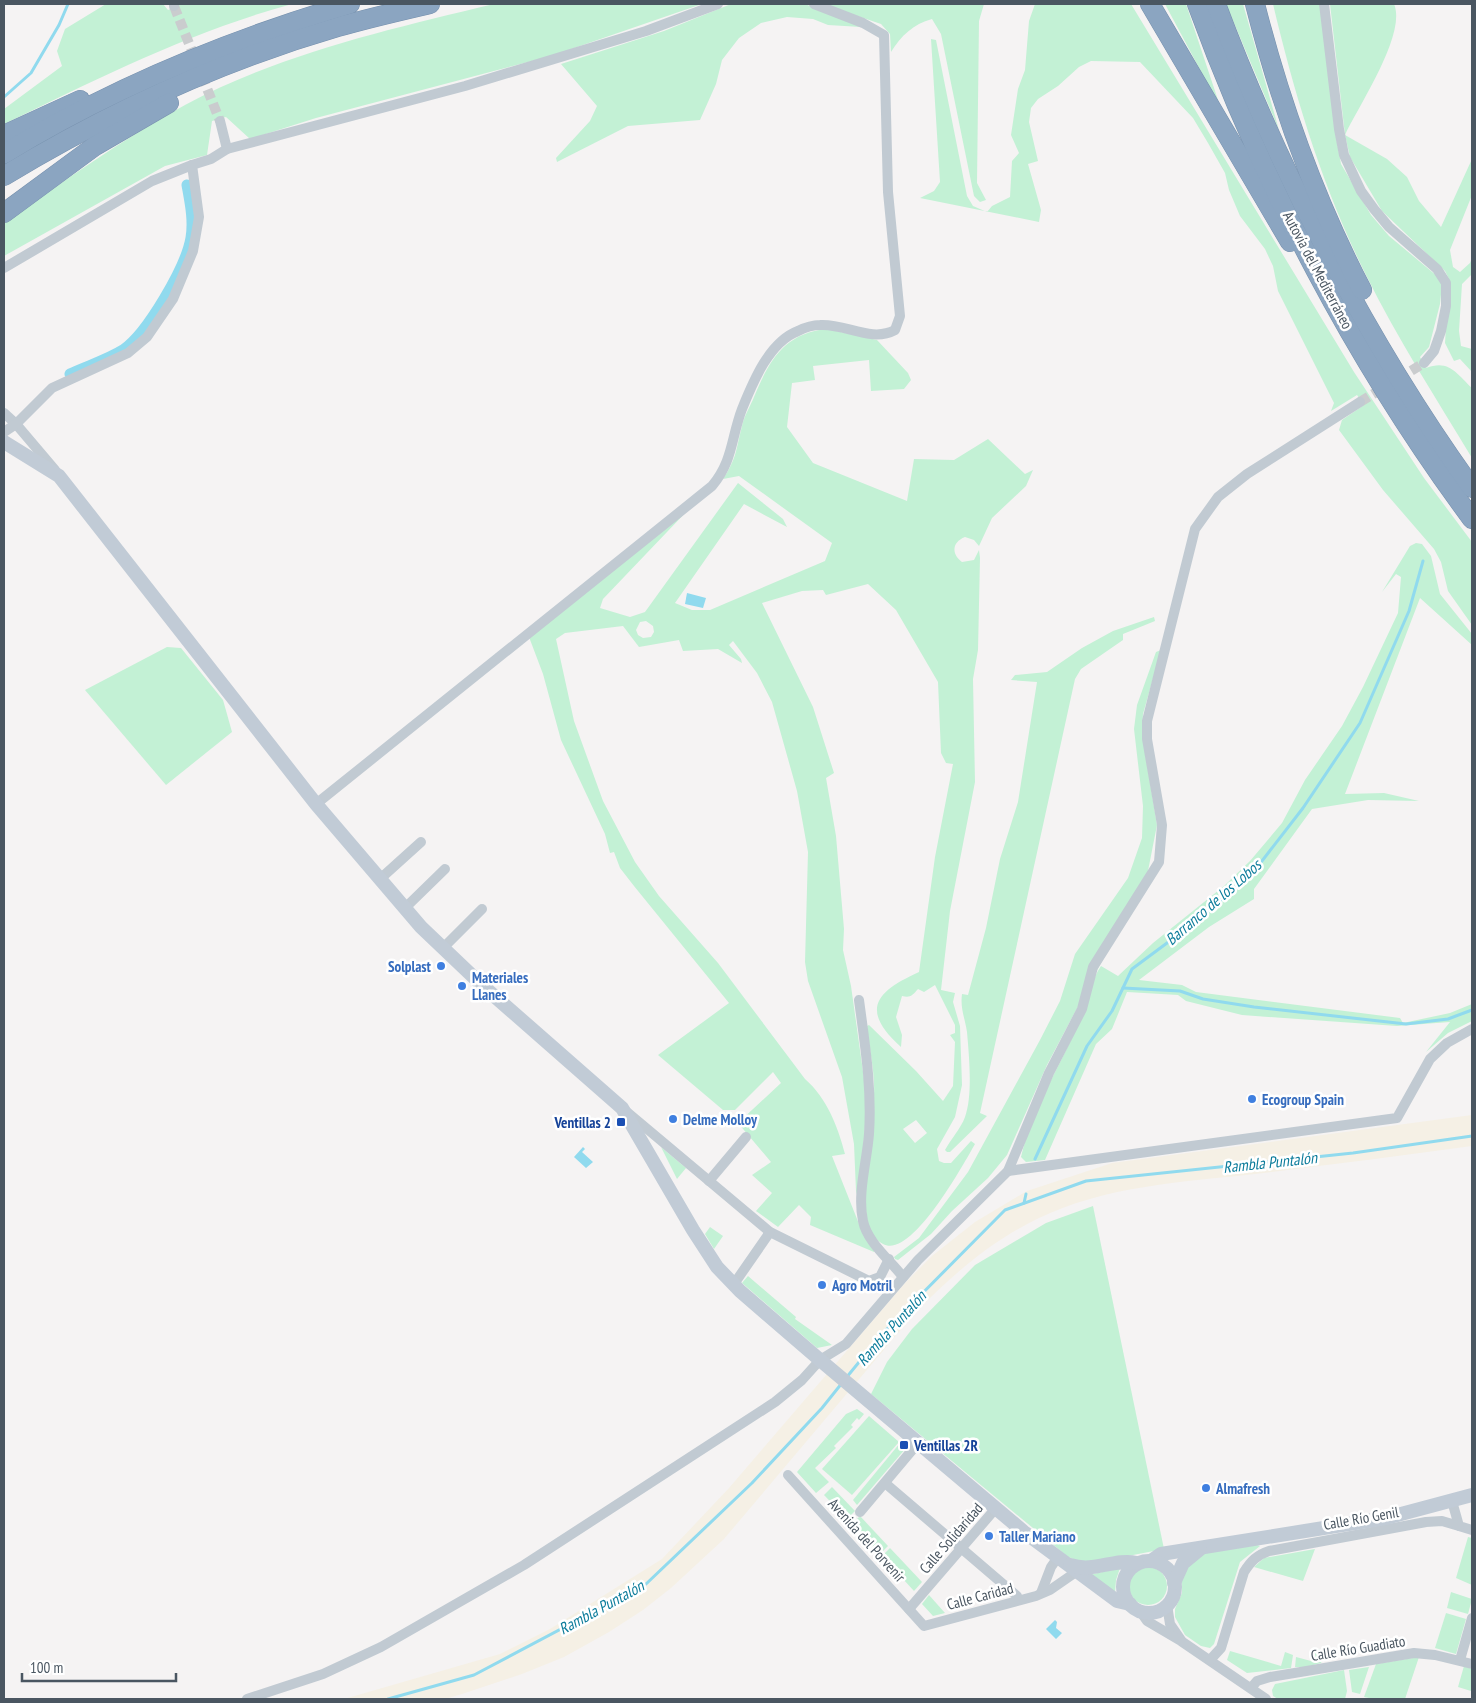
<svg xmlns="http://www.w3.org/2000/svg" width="1476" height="1703" viewBox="0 0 1476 1703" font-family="'PT Sans Narrow',sans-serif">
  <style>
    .green { fill: #c3f1d5; fill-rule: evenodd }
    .sand { fill: #f5f0e5 }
    .water { fill: #90daee }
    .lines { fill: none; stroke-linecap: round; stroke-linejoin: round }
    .stream { stroke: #90daee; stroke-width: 3 }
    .canal { stroke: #90daee; stroke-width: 11 }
    .street-tunnel { stroke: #caccce; stroke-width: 10; stroke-dasharray: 10 5; stroke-linecap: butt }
    .highway-casing { stroke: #7690ad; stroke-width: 20 }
    .street { stroke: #c1cad2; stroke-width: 10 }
    .secondary { stroke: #c1cbd6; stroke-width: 14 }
    .highway { stroke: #8ba5c1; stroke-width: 19 }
    .shop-dot { fill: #3f7fe0; stroke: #fff; stroke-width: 2 }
    .transit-dot { fill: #1a4fb4; stroke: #fff; stroke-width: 2 }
    .labels { text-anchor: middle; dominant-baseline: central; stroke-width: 5; stroke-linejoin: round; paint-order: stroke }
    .street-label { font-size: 15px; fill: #4a5661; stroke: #fff }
    .shop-label { font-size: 15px; font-weight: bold; fill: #366cbe; stroke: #fff; text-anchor: start }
    .transit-label { font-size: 15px; font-weight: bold; fill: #164399; stroke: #fff; text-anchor: end }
    .water-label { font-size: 16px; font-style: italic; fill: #0c7c9b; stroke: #fff }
  </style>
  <rect width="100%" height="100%" fill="#f5f3f3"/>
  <g class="green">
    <path d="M 106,4 L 163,4 L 168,10 L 181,4 L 292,4 C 192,31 97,79 4,124 L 4,109 L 62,66 L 57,51 L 65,29 Z"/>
    <path d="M 494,4 L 702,4 L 551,56 L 316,118 L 250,139 L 226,117 L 212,121 L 207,155 L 165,166 L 4,256 L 4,224 C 62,182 121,140 185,105 C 280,54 390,29 494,4 Z"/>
    <polygon points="731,4 805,4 861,27 828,25 813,19 787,17 761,23 739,38 722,60 716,84 700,120 628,126 557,162 556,158 590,121 597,106 561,64 664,31"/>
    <path d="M 822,4 L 984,4 L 979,21 L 977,183 L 986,200 L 980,202 L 974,196 L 941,34 L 932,19 C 913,24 901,36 891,52 L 890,34 L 881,24 Z"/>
    <polygon points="1035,4 1131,4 1354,372 1424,478 1472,542 1472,625 1448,591 1441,562 1434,549 1383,490 1339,430 1342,420 1364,405 1357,395 1331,411 1334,403 1278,291 1273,266 1265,249 1240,216 1229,190 1225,173 1208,143 1193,118 1140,62 1091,61 1079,67 1058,86 1038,99 1031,108 1029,122 1038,161 1028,164 1041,210 1039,222 920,198 934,191 940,182 931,39 936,40 967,196 973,206 987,212 992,206 1010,197 1012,161 1019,153 1011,135 1018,89 1025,70 1029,21"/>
    <polygon points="1165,4 1186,4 1221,109"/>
    <polygon points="1226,4 1243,4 1279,130"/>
    <path d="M 1273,4 L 1320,4 L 1336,137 L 1341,164 L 1371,215 L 1389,236 L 1437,276 L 1442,285 L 1440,304 L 1429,347 L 1420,357 L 1426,368 C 1449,359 1456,373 1472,388 L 1472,458 C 1436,398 1397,338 1366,275 C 1323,189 1295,97 1273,4 Z"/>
    <path d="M 1330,4 L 1394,4 C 1407,34 1359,105 1345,135 L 1387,159 L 1407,177 L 1419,201 L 1441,227 L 1472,159 L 1472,195 L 1450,250 L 1453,267 L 1460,272 L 1470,263 L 1472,258 L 1472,274 L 1462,284 L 1459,331 L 1461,346 L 1472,349 L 1472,372 L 1460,359 L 1454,361 L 1445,343 L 1449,279 L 1445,271 L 1382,211 L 1350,157 L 1345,135 Z"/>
    <path d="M 827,329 L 877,340 L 908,373 L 911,380 L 904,389 L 871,391 L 869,360 L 813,366 L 815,380 L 792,383 L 787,427 L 813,463 L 907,501 L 914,459 L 954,460 L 988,439 L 1025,474 L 1033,470 L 1026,486 L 992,518 L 979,546 L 974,540 L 965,537 C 952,542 951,554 962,562 L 974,560 L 979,550 L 980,558 L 978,650 L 973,679 L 975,782 L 950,911 L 941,990 L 955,993 L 953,1002 L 960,1026 L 962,1085 L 955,1117 L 937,1149 L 939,1161 L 944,1163 L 951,1163 L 971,1141 L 975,1144 C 963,1165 911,1260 883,1244 C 874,1239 868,1229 867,1219 C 861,1180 873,1133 874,1094 C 875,1070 869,1049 867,1026 L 869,1025 L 916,1071 L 943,1101 L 953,1086 L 955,1042 L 950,1035 L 955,1033 L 955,1025 L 935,985 L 924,992 L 918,989 C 912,996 910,998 902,996 L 896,1017 L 902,1035 L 901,1047 C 860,1010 875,992 919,972 L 935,857 L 953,764 L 946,763 L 941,753 L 938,682 L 896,610 L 868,584 L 826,595 L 823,590 L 802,591 L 762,603 L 813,707 L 834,773 L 826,778 L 836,836 L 844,929 L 843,950 L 851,986 L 867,1100 L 859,1202 L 856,1191 L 854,1144 L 842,1077 L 808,981 L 805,962 L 808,852 L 797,791 L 772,702 L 757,673 L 733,641 L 729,645 L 741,659 L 742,663 L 718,649 L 683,651 L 679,640 L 639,647 L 623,626 L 565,633 L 556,639 L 574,721 L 603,801 L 635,862 L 659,896 L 718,963 L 805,1079 C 827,1098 838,1127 845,1154 L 832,1156 L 861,1229 L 875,1250 L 874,1252 L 810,1225 L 811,1217 L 799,1205 L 778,1227 L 756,1211 L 772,1193 L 752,1175 L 771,1162 L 738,1123 L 781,1083 L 773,1072 L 735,1110 L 723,1110 L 658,1055 L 729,1003 L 634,886 L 620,868 L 614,852 L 610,853 L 605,834 L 561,740 L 543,674 L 529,637 L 688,510 L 603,599 L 600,608 L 630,617 L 645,612 L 738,483 L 783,519 L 787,527 L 744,504 L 675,603 L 692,610 L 710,610 L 825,561 L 832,543 L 739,476 L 723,479 C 737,458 736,449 742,426 C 744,416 750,407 754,397 C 769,361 784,333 827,329 ZM 646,621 L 653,626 L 654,632 L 651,637 L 643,638 L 638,635 L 636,630 L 640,622 ZM 916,1120 L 927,1133 L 915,1143 L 903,1129 Z"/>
    <path d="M 1416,543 L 1422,544 L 1431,556 L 1440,594 L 1472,634 L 1472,645 L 1420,598 L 1345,794 L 1384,793 L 1419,801 L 1368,800 L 1312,809 L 1254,889 L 1254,899 L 1209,927 L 1139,980 L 1182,985 L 1196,992 L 1400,1018 L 1403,1023 L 1450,1013 L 1472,1004 L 1472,1021 L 1448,1033 L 1426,1052 L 1450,1022 L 1397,1026 L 1242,1015 L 1186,1001 L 1178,995 L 1127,992 L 1112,1029 L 1096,1044 L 1045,1160 L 1026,1162 L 1021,1157 C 1033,1107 1062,1063 1082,1016 C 1089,1000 1091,980 1101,966 L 1118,976 L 1153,943 L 1224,886 L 1250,861 L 1282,823 L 1305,780 L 1342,726 L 1363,687 L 1398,613 L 1401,577 L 1396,574 L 1382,592 L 1410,546 Z"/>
    <path d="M 1154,617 L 1155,621 L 1123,634 L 1123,640 L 1081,669 L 1075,679 L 980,1113 L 987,1116 L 950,1152 L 947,1152 L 945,1150 C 951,1139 961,1128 965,1117 C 973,1095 969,1055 967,1032 C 965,1018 960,1009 962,994 L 968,995 L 986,928 L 1000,859 L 1018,802 L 1037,682 L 1011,680 L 1015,675 L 1047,672 L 1082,648 L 1113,631 Z"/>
    <polygon points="167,647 181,648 223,700 232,732 166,785 85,690"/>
    <polygon points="1161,650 1143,714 1142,734 1157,825 1147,876 1047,1065 1007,1155 988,1178 952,1211 931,1234 898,1260 895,1259 894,1257 919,1238 968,1172 1040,1040 1060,1001 1075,954 1128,878 1142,838 1143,806 1134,729 1137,705 1156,652"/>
    <polygon points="661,1147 686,1168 677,1179"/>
    <polygon points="1093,1206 1164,1549 1087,1564 1068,1557 871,1394 887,1362 912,1329 975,1265 1046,1223"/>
    <polygon points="710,1227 723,1236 714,1249 705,1234"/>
    <polygon points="748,1276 796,1317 795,1319 832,1345 817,1348 742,1283"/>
    <polygon points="857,1409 864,1414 859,1420 857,1418 851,1425 853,1427 834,1446 836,1448 815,1468 829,1482 816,1493 797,1472 846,1414"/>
    <polygon points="869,1416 899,1442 852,1495 822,1469"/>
    <polygon points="900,1443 906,1448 857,1505 853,1500"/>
    <polygon points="832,1487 855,1511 847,1519 824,1495"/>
    <polygon points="860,1516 888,1546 880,1554 852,1524"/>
    <polygon points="1468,1537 1472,1538 1472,1585 1456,1578"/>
    <polygon points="1257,1545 1260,1546 1240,1562 1214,1644 1210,1648 1201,1646 1185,1635 1175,1617 1175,1609 1182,1593 1182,1576 1191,1562 1201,1554"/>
    <polygon points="890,1548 922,1582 914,1591 882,1556"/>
    <polygon points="1315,1549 1303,1581 1254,1567 1264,1558"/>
    <circle cx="1148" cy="1586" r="19"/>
    <polygon points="1120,1568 1116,1580 1115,1593 1089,1575"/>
    <polygon points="1451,1592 1472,1599 1468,1614 1447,1608"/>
    <polygon points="929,1595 945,1613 933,1616 922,1604"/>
    <polygon points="1446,1613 1466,1619 1456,1654 1435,1648"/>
    <polygon points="1317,1649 1326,1651 1321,1663 1306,1667 1295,1667 1296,1657 1311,1661"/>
    <polygon points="1230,1651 1281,1666 1285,1652 1293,1655 1291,1668 1247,1673 1227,1660"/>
    <polygon points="1419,1657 1405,1699 1374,1699 1364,1697 1376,1664"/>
    <polygon points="1464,1666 1472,1669 1471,1691 1458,1687"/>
    <polygon points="1369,1667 1360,1694 1352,1692 1349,1670"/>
    <polygon points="1344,1670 1347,1691 1345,1699 1278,1699 1273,1696 1272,1690 1275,1684"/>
  </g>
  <path class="sand" d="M 1472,1115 L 1472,1146 C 1400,1156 1327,1165 1255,1174 C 1182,1182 1104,1186 1037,1219 C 990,1242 952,1275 915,1313 L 724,1539 L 671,1588 L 643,1610 L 609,1632 L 564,1657 L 522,1674 L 462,1694 L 445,1699 L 344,1699 L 500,1654 L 550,1629 L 662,1559 L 729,1488 L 906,1282 L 932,1256 L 975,1222 L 1027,1191 L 1112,1163 Z"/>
  <g class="water">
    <polygon points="687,593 706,598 703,608 685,604"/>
    <polygon points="583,1147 585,1149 582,1152 593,1162 586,1168 574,1157"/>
    <polygon points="1055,1620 1057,1622 1056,1628 1062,1633 1056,1639 1046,1629"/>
  </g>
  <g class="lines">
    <g class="stream">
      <polyline points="4,97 31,73 59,25 68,4"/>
      <polyline points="1123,988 1180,991 1203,999 1254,1007 1406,1024 1448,1019 1472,1010"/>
      <polyline points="1035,1159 1087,1046 1112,1011 1132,969 1198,920 1255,870 1303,808 1360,723 1409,611 1423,561"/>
      <polyline points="1024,1203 1026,1194"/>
      <polyline points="846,1378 882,1334 1005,1210 1086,1181 1353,1153 1472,1136"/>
      <polyline points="388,1699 474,1675 646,1584 752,1483 822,1408 842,1383"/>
    </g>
    <path class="canal" d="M 70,374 C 87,366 107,360 123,350 C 147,334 186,267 191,238 C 194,220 190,202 187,185"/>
    <g class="street-tunnel">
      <polyline points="174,6 220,121"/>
      <polyline points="1360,402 1424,363"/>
    </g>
    <g class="highway-casing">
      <g id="highway">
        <polyline points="1150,4 1290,242"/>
        <path d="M 1197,4 C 1263,185 1357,364 1472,519"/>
        <path d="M 1216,4 C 1279,171 1368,344 1472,488"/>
        <path d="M 1255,4 C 1280,102 1315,200 1362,290"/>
        <polyline points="4,135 80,100"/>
        <path d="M 4,154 C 111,88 229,40 350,4"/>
        <path d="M 4,176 C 108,113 221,61 338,27 C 369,18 400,11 430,4"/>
        <polyline points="4,213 95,146 169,103"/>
      </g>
    </g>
    <g class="street">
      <polyline points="174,4 174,6"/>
      <polyline points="1324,4 1339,129 1344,155 1361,191 1374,209 1389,227 1437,269 1446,283 1446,306 1441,331 1434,351 1424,363"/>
      <polyline points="220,121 227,149"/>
      <polyline points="4,268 152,181 192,165"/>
      <polyline points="4,413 16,424 55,470"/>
      <polyline points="4,432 16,424 52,388 128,353 147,337 173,299 193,251 199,217 192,165 211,159 227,149 465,86 646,31 718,4"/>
      <path d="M 316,804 L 712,486 C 733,461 731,438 742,409 C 753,382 769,342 798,331 C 804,328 814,325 820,325 C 845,323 871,343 895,330 L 900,316 L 888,192 L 884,35 L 863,23 L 814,4"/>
      <polyline points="380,879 421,842"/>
      <polyline points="405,908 445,869"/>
      <polyline points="443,948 482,909"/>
      <path d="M 859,1000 C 865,1045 872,1088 869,1134 C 867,1161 857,1194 863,1221 C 867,1242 891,1261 903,1277"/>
      <polyline points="627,1112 770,1232 869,1281 880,1277 889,1259"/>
      <polyline points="1008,1171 1397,1118 1430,1059 1447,1043 1472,1029"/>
      <polyline points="709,1181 746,1137"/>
      <polyline points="734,1284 770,1232"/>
      <polyline points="788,1475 924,1626 1036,1596 1050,1590 1076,1572"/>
      <polyline points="885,1483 1017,1596"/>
      <polyline points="1452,1501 1459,1526 1472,1530"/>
      <polyline points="860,1512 913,1449"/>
      <polyline points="1041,1593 1051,1567 1058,1557"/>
      <polyline points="1167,1605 1170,1624 1181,1640"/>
      <polyline points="909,1609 996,1508"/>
      <polyline points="1140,1611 1147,1621 1181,1641 1266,1699"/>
      <path d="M 1210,1660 L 1221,1648 L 1244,1572 C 1251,1561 1257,1555 1269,1551 L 1426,1522 L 1442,1521 L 1459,1526"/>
      <polyline points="1460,1660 1472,1618"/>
      <polyline points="1251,1688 1257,1681 1270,1677 1414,1653 1435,1655 1472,1664"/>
      <polyline points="247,1699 323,1674 381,1647 524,1565 775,1402 802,1380 820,1360 846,1344 918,1260 1008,1171 1049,1073 1082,1009 1093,967 1159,862 1162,825 1147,739 1147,721 1195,529 1200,522 1218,497 1247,474 1360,402"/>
    </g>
    <g class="secondary">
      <polyline points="4,442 59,476 316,804 421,927 484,987 622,1108 693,1230 717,1267 740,1291 820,1360 1024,1532 1117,1601 1130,1604"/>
      <polyline points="1151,1561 1161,1554 1386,1518 1472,1495"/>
      <circle cx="1149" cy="1587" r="26"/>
      <path d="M 1070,1565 C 1095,1573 1113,1558 1137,1563"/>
      <polyline points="1174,1583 1183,1563 1200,1549"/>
    </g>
    <use href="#highway" class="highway"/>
  </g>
  <g class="shop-dot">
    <circle cx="441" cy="966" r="5"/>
    <circle cx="462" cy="986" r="5"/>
    <circle cx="1252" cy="1099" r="5"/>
    <circle cx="673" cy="1119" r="5"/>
    <circle cx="822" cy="1285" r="5"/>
    <circle cx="1206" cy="1488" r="5"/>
    <circle cx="989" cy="1536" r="5"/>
  </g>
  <g class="transit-dot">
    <rect x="616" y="1117" width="10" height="10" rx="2.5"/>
    <rect x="899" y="1440" width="10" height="10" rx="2.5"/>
  </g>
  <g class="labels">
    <g class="street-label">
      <text transform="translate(1318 270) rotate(62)">Autovía del Mediterráneo</text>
      <text transform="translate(1361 1518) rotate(-10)">Calle Río Genil</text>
      <text transform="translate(951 1538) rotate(-49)">Calle Solidaridad</text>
      <text transform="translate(867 1540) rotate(48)">Avenida del Porvenir</text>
      <text transform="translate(980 1596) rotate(-15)">Calle Caridad</text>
      <text transform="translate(1358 1648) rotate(-9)">Calle Río Guadiato</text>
    </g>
    <g class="shop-label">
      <text x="431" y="966" text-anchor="end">Solplast</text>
      <text x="472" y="977">Materiales<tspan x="472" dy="17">Llanes</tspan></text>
      <text x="1262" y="1099">Ecogroup Spain</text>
      <text x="683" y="1119">Delme Molloy</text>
      <text x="832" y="1285">Agro Motril</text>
      <text x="1216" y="1488">Almafresh</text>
      <text x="999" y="1536">Taller Mariano</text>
    </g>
    <g class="transit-label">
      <text x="611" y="1122">Ventillas 2</text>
      <text x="914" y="1445" text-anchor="start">Ventillas 2R</text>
    </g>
    <g class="water-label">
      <text transform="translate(1213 902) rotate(-41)">Barranco de los Lobos</text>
      <text transform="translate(1270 1162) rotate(-6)">Rambla Puntalón</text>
      <text transform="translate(891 1328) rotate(-48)">Rambla Puntalón</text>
      <text transform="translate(601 1607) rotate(-29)">Rambla Puntalón</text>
    </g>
  </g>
  <rect width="1476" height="1703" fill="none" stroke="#4a5661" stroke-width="10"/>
  <path d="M22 1673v8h154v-8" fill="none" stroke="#4a5661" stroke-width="2.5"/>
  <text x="30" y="1673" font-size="15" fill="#4a5661" stroke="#ffffff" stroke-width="4" paint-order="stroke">100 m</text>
</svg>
